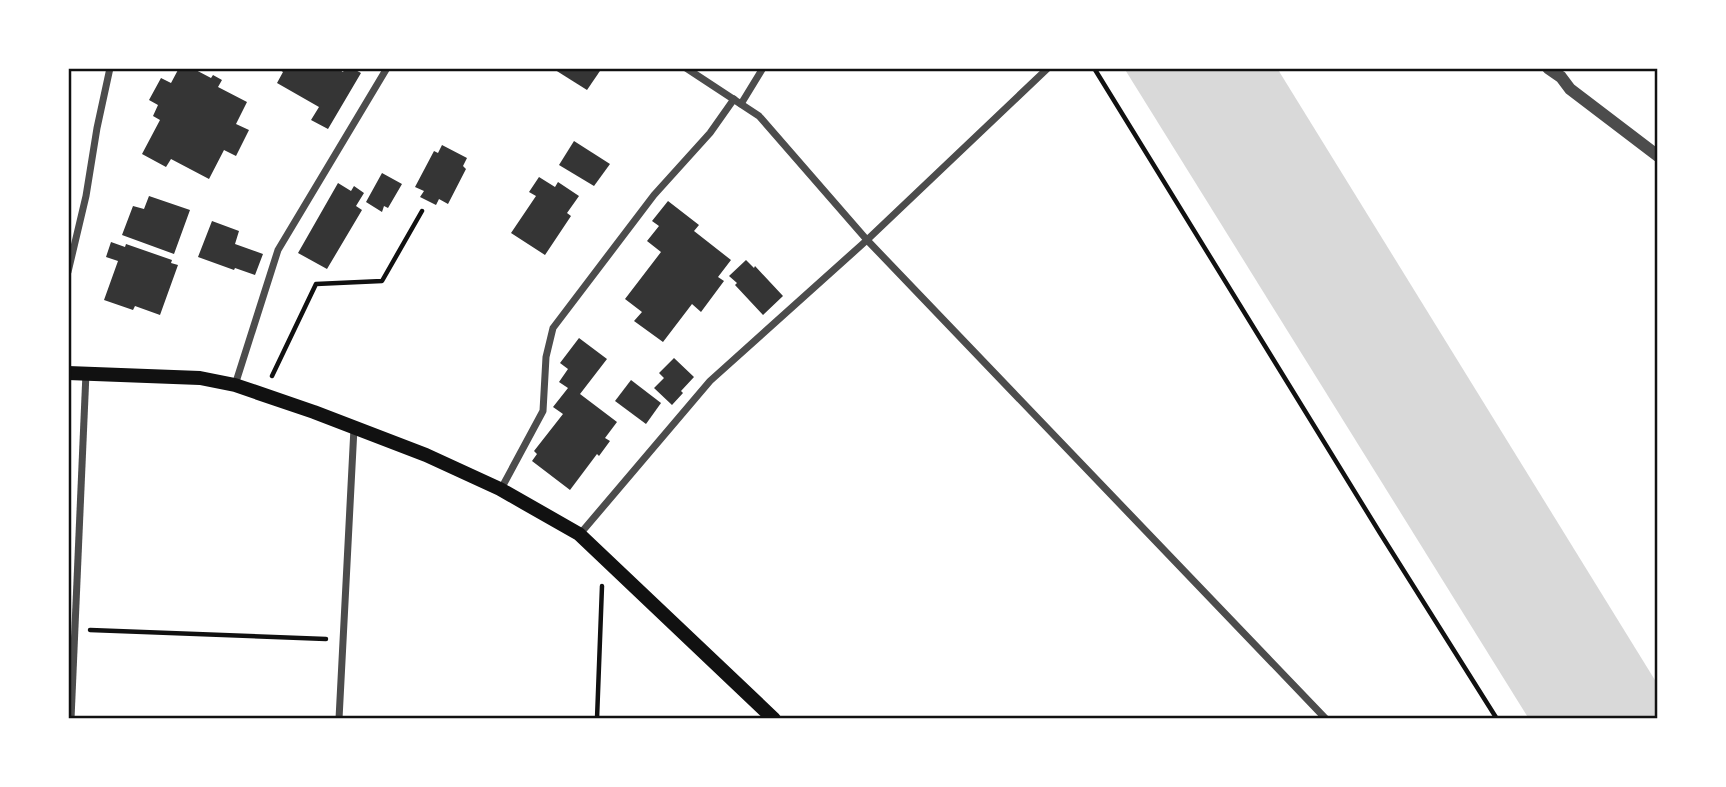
<svg xmlns="http://www.w3.org/2000/svg" width="1726" height="787" viewBox="0 0 1726 787" font-family="Mulish,sans-serif">
  <style>
    .water { fill: #d9d9d9 }
    .building { fill: #353535 }
    .lines { fill: none; stroke-linecap: round; stroke-linejoin: round }
    .path { stroke: #111; stroke-width: 4.5 }
    .minor { stroke: #4c4c4c; stroke-width: 7 }
    .tertiary { stroke: #4c4c4c; stroke-width: 12 }
    .secondary { stroke: #111; stroke-width: 14 }
    .neatline { fill: none; stroke: #111; stroke-width: 2.5 }
  </style>
  <rect width="100%" height="100%" fill="#fff"/>
  <polygon class="water" points="1124,68 1277,68 1658,685 1658,719 1529,719"/>
  <g class="building">
    <polygon points="179,68 192,68 211,78 213,75 222,80 218,87 247,102 236,124 249,130 236,156 224,150 209,179 171,159 166,167 142,154 160,120 153,116 158,105 149,100 161,78 171,83"/>
    <polygon points="277,68 337,68 343,72 345,68 352,68 361,73 328,129 311,120 319,107 277,83 283,72"/>
    <polygon points="552,68 602,68 587,90"/>
    <polygon points="574,141 610,164 594,186 559,165"/>
    <polygon points="442,145 467,158 463,166 466,169 448,204 439,199 436,205 420,197 424,191 415,187 434,151 438,153"/>
    <polygon points="382,173 402,184 388,208 384,206 382,212 366,202"/>
    <polygon points="539,177 555,187 558,182 579,196 567,213 571,216 545,255 511,233 536,196 529,192"/>
    <polygon points="338,183 351,191 354,186 364,193 356,206 362,210 327,269 298,253"/>
    <polygon points="149,196 190,210 174,254 122,235 133,206 144,209"/>
    <polygon points="668,201 699,225 694,231 731,260 718,277 724,281 701,312 692,304 663,342 634,321 642,312 625,299 661,252 647,241 659,226 652,221"/>
    <polygon points="212,221 239,231 235,244 263,254 255,275 235,268 234,270 198,257"/>
    <polygon points="111,242 125,247 126,244 172,260 171,263 178,265 160,315 135,306 133,310 104,300 118,261 106,257"/>
    <polygon points="746,260 754,268 755,266 783,296 763,315 735,285 737,283 729,276"/>
    <polygon points="579,338 607,359 580,394 617,422 605,438 610,441 599,456 597,454 570,490 532,461 537,454 534,451 563,414 553,407 568,388 559,382 568,369 560,363"/>
    <polygon points="674,358 694,377 681,391 683,393 672,405 654,388 664,378 659,373"/>
    <polygon points="631,380 661,403 646,424 615,401"/>
  </g>
  <g class="lines">
    <g class="path">
      <polyline points="1094,68 1380,533 1497,719"/>
      <polyline points="272,376 316,284 382,281 422,211"/>
      <polyline points="90,630 326,639"/>
      <polyline points="597,719 602,586"/>
    </g>
    <g class="minor">
      <polyline points="686,68 759,116 867,240 1326,719"/>
      <polyline points="741,104 763,68"/>
      <polyline points="68,272 86,196 97,128 110,68"/>
      <polyline points="235,385 278,250 387,68"/>
      <polyline points="501,489 543,411 546,357 553,328 654,195 710,133 734,99"/>
      <polyline points="580,534 710,381 867,240 1048,68"/>
      <polyline points="71,719 86,373"/>
      <polyline points="339,719 354,428"/>
    </g>
    <polyline class="tertiary" points="1548,68 1561,77 1570,89 1658,156"/>
    <polyline class="secondary" points="68,373 200,378 235,385 314,412 426,455 500,489 579,534 774,719"/>
  </g>
  <rect width="1726" height="787" fill="none" stroke="#ffffff" stroke-width="140"/>
  <rect x="70" y="70" width="1586" height="647" class="neatline"/>
</svg>
